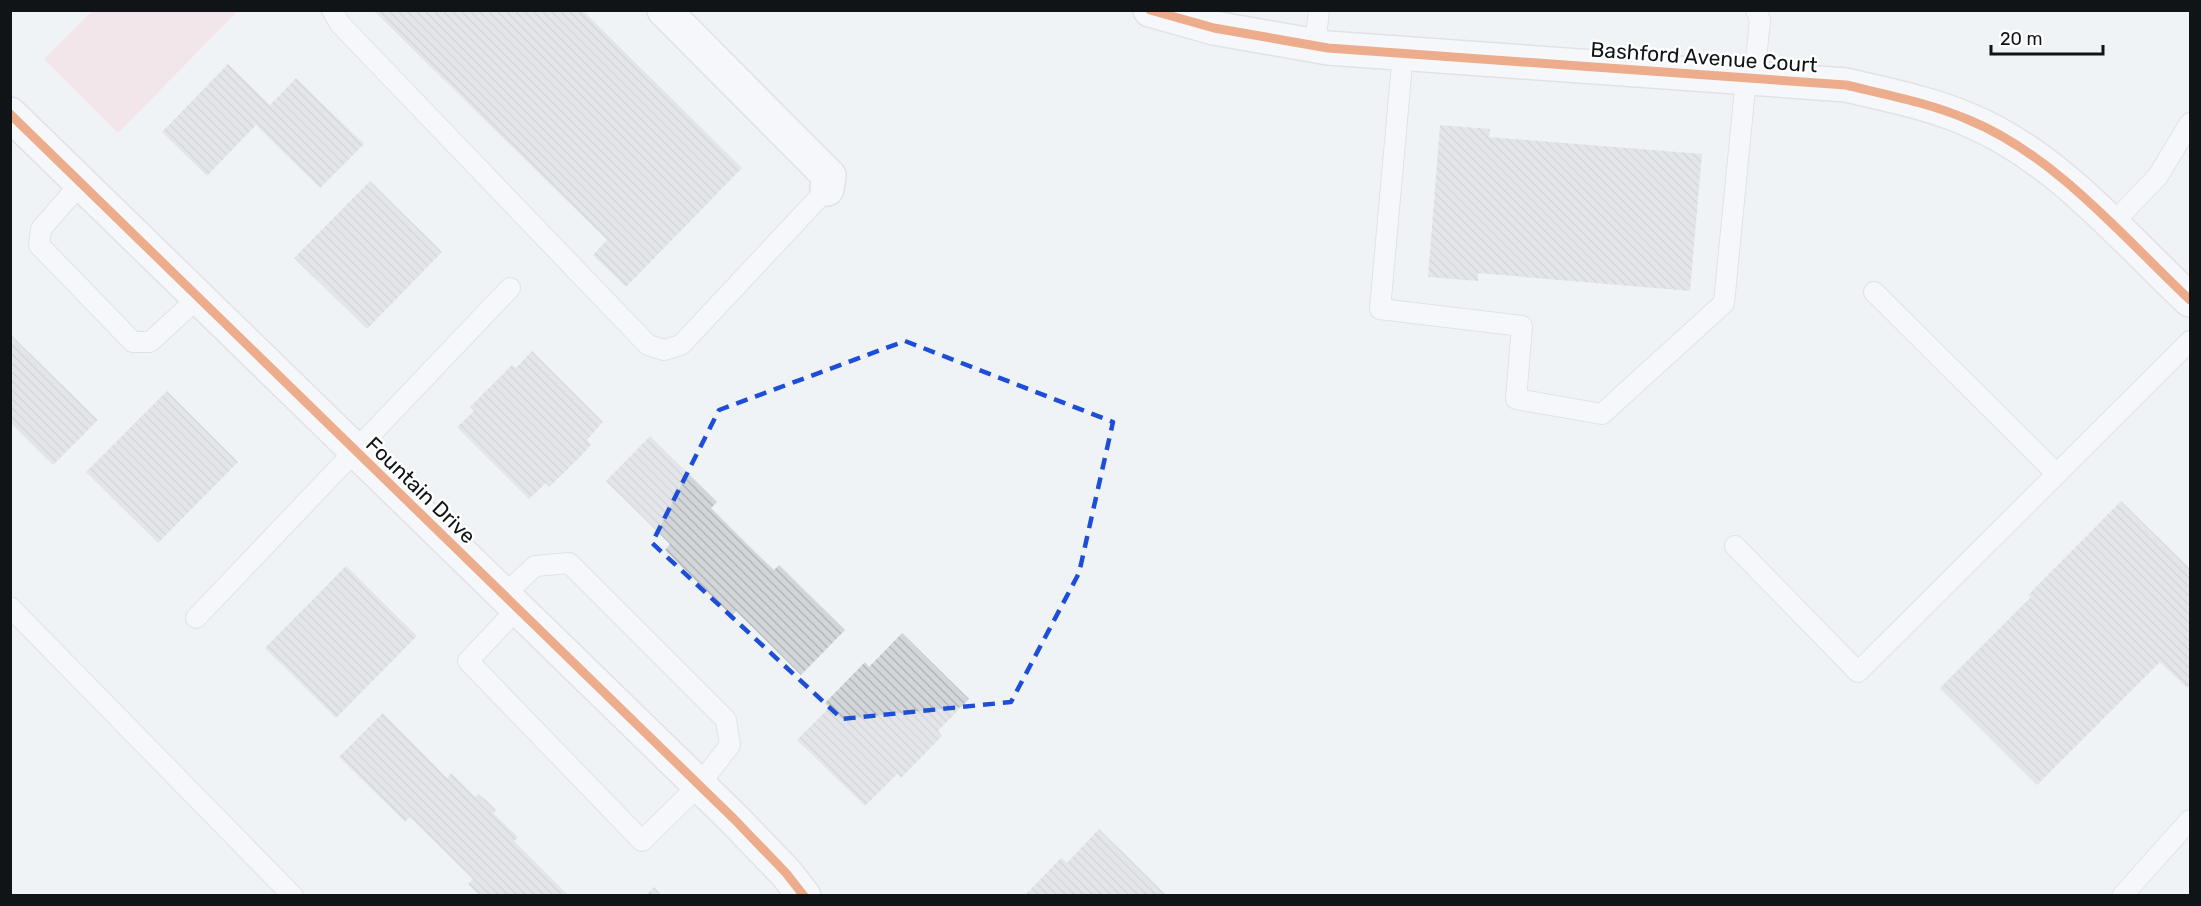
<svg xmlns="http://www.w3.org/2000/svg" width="2201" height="906" viewBox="0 0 2201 906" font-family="Rubik,sans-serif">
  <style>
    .pitch { fill: #f6d8dd }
    .building { fill: url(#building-back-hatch) }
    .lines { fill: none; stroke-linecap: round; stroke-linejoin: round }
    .lane-casing { stroke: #cdcfd2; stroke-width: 22 }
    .street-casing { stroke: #cdcfd2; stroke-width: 36 }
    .lane { stroke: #fdfdfe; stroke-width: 20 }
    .street { stroke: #fdfdfe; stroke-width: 33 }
    .cycleway-casing { stroke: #fff; stroke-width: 13 }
    .cycleway { stroke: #e8590c; stroke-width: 9 }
    .marked { fill: none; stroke: #1d4ed8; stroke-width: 4.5; stroke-dasharray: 12 8; stroke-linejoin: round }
    .labels { text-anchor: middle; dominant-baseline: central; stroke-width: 5; stroke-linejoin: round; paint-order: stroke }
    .street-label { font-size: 21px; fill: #111416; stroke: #fff }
  </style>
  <defs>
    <pattern id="building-back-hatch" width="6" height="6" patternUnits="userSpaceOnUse" patternTransform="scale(1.5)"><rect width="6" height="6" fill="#d3d6d8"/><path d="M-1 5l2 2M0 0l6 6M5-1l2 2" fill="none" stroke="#b4b7b9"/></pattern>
  </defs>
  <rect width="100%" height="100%" fill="#f0f3f6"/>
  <polygon class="pitch" points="93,10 238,10 238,11 118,133 44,59"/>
  <g class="building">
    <polygon points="373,10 582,10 742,168 626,287 593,255 607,240"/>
    <polygon points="228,64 270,105 296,78 364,144 320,188 256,125 207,176 162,132"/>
    <polygon points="1440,125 1490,129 1489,137 1702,154 1690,291 1478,273 1478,281 1428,277"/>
    <polygon points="370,181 442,252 367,329 294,258"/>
    <polygon points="10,334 98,420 53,465 10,422"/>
    <polygon points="532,351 603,422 587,440 591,445 578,459 549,487 546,483 529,499 457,427 474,411 470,407 512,365 516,368"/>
    <polygon points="167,391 238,462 158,543 86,472"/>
    <polygon points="650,436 717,502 711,508 750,547 774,570 779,565 845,630 801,675 736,611 732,616 704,589 665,550 670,544 606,481"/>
    <polygon points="2121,501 2190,569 2190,685 2187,688 2160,662 2037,785 1940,688 2031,597 2028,595"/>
    <polygon points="346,566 417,636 336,718 265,648"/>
    <polygon points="902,633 969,699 938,731 942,736 901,778 897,774 865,806 797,740 829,708 825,703 865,662 869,667"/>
    <polygon points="383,713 447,778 451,773 475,797 478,794 486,800 496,810 493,813 518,837 514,841 569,896 480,896 468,884 473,879 410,817 405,822 339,757"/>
    <polygon points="1099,829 1165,894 1164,896 1024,896 1061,858 1067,863"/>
    <polygon points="654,887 662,896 645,896"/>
  </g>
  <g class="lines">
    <g class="lane-casing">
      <g id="lane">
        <polyline points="332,10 340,24 648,345 664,350 681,345 827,189"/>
        <polyline points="1315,45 1319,10"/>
        <polyline points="1403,53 1380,309 1522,326 1516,399 1602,414 1724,303 1746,78"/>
        <polyline points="1754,79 1760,20 1756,10"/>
        <polyline points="81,183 41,229 39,245 133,342 150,342 199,297"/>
        <polyline points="2112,224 2158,176 2190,123"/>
        <polyline points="1874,292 2057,474"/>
        <polyline points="1735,546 1858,672 2190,341"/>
        <polyline points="504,595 535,566 569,563 726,720 730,745 699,785 642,841 468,661 518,608"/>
        <polyline points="10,607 293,896"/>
        <polyline points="196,618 510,288"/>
        <polyline points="2122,896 2190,820"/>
      </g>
    </g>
    <g class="street-casing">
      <g id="street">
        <polyline points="664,10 829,176 827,189"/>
        <path d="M 1150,10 L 1214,28 L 1328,48 L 1846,85 C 1888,95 1930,103 1969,120 C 2056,156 2123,237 2190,300"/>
        <polyline points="10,114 734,819 786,873 804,896"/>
      </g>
    </g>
    <use href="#lane" class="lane"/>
    <use href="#street" class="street"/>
    <g class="cycleway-casing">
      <g id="cycleway">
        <path d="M 1150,10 L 1214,28 L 1328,48 L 1846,85 C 1888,95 1930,103 1969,120 C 2056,156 2123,237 2190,300"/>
        <polyline points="10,114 734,819 786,873 804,896"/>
      </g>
    </g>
    <use href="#cycleway" class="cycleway"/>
  </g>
  <path d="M0 0H2201V906H0ZM 905,341 L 1113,422 L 1079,573 L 1011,702 L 842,719 L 652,543 L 719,410 Z" fill="#f0f3f6" fill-opacity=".55" fill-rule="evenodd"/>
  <path class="marked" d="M 905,341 L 1113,422 L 1079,573 L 1011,702 L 842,719 L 652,543 L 719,410 Z"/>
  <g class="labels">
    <g class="street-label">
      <text transform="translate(1704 57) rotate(4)">Bashford Avenue Court</text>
      <text transform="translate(421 490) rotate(44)">Fountain Drive</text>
    </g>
  </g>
  <rect width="2201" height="906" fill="none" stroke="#111416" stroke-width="24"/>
  <path d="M1991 45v9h112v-9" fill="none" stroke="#111416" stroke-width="3"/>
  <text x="2000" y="45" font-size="18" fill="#111416" stroke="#ffffff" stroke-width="4.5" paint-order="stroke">20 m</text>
</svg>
